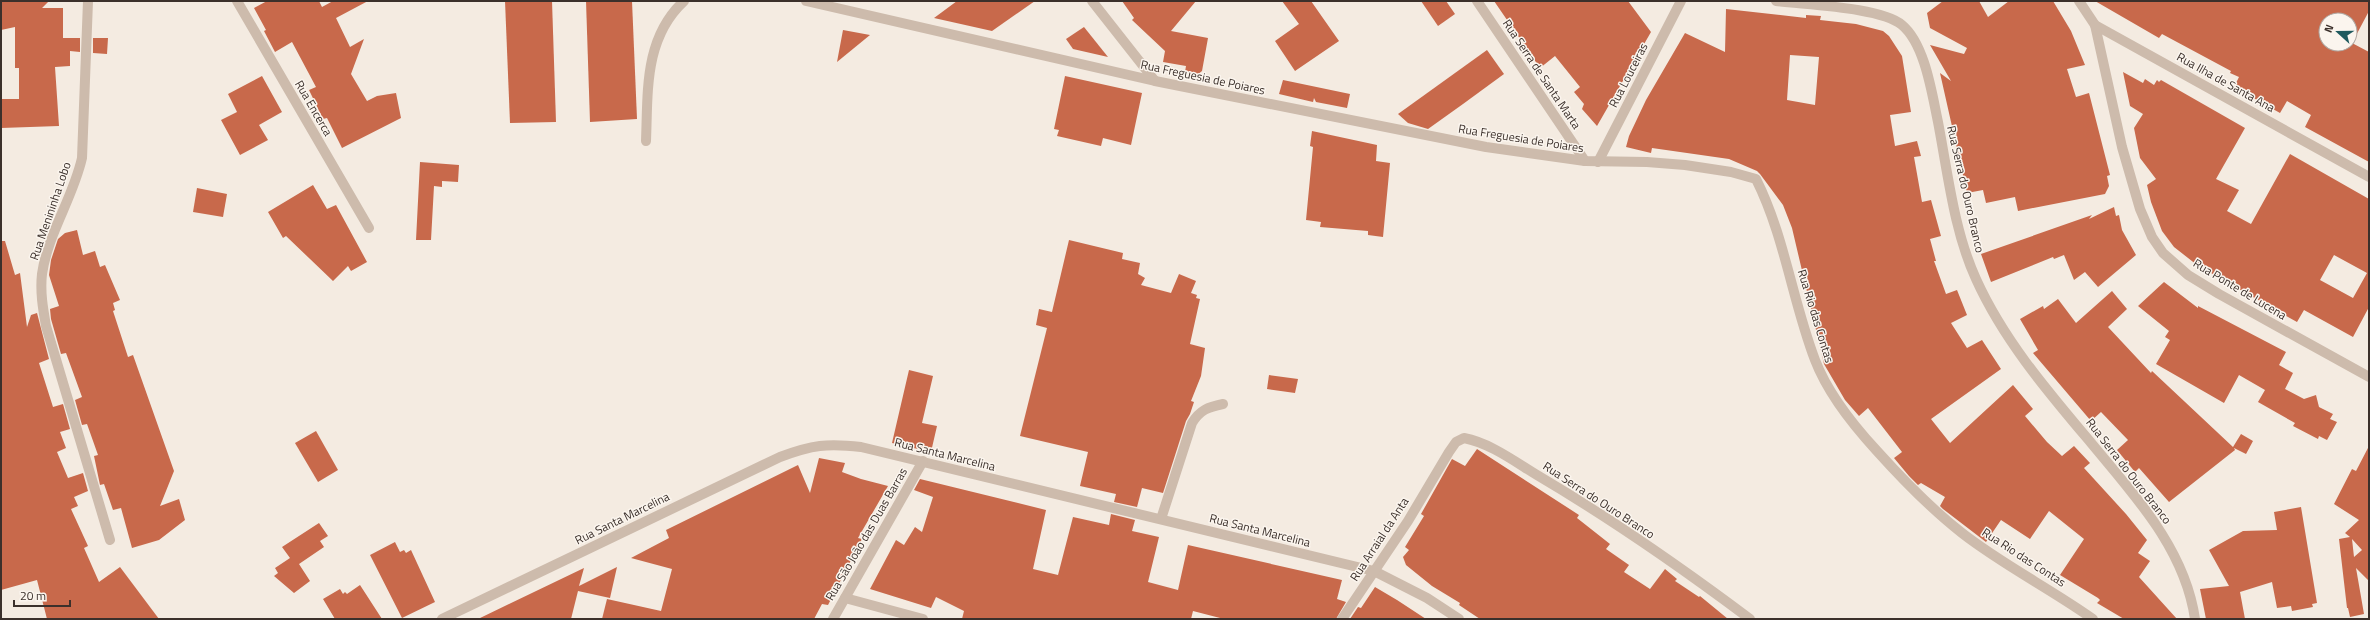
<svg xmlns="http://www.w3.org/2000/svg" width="2370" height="620" viewBox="0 0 2370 620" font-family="'Titillium Web',sans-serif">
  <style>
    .building { fill: #c8694b; fill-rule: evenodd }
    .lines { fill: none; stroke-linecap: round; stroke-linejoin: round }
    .minor { stroke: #cdbbac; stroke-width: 10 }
    .labels { text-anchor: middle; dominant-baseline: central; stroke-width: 3; stroke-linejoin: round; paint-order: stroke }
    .street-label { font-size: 12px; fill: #3b302b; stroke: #fbf5ee }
  </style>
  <rect width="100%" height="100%" fill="#f4ebe1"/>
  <g class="building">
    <polygon points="1,1 49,1 42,8 63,8 63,38 80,38 80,52 70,51 70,66 55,67 59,126 1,128 1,99 19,99 19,68 15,68 15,27 1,30"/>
    <polygon points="267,1 319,1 322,7 333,1 368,1 336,18 350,47 364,39 351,74 367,101 377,96 396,93 401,118 342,148 327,118 323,119 309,90 316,87 292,42 275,52 264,31 266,30 254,8"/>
    <polygon points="505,1 552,1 556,122 510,123"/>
    <polygon points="586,1 632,1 637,119 590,122"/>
    <polygon points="957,1 1035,1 992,31 934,18"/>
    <polygon points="1122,1 1196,1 1171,31 1208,38 1202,71 1197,75 1185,72 1186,66 1163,62 1165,51 1132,20 1134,18"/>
    <polygon points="1282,1 1311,1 1339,41 1295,71 1275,41 1299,24"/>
    <polygon points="1421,1 1446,1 1455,14 1438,26"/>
    <polygon points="1494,1 1628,1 1651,32 1597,126 1582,109 1584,104 1574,92 1580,87 1555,56 1540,68"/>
    <polygon points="1943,1 1979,1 1988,17 2009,1 2053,1 2071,31 2085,65 2067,69 2076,97 2089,93 2110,175 2107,176 2109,186 2105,194 2018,211 2015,197 1986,203 1983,190 1967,193 1940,73 1951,81 1930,45 1964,54 1967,48 1930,28 1927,13"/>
    <path d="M 2095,1 L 2369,1 L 2369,11 L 2352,43 L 2369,52 L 2369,162 L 2305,127 L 2311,115 L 2287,101 L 2280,113 L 2234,87 L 2239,77 L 2230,73 L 2231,71 L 2162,34 L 2159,38 ZM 2326,20 L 2350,20 L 2350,44 L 2326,44 Z"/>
    <path d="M 1726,9 L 1806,18 L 1806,15 L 1821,16 L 1820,20 L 1856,24 L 1883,31 L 1889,36 L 1902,56 L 1911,112 L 1890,115 L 1895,146 L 1917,141 L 1921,156 L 1914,157 L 1922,202 L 1931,200 L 1941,236 L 1930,239 L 1936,261 L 1934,261 L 1946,294 L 1957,290 L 1967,315 L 1951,323 L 1967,348 L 1982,340 L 2001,369 L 1931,419 L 1950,443 L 2013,385 L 2033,409 L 2025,416 L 2047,442 L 2062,456 L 2074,446 L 2090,463 L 2084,468 L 2126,514 L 2147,540 L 2138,553 L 2150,561 L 2139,577 L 2177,619 L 2124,619 L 2097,603 L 2100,600 L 2098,598 L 2060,575 L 2084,539 L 2049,511 L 2030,539 L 2001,520 L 1986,542 L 1943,509 L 1940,506 L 1945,497 L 1921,483 L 1918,485 L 1909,476 L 1894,458 L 1902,452 L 1868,408 L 1859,416 L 1845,400 L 1824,364 L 1792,228 L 1783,205 L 1760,174 L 1757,171 L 1729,159 L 1652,148 L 1651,153 L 1626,147 L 1629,136 L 1646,100 L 1685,33 L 1725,52 ZM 1790,55 L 1819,57 L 1815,105 L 1787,100 Z"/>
    <polygon points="1084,27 1108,57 1073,49 1066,39"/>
    <polygon points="843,30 870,35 837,62"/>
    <polygon points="93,38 108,38 107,54 93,53"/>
    <polygon points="1487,50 1504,74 1463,104 1428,129 1408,123 1398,114"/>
    <path d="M 2123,72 L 2143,83 L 2145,79 L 2154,85 L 2157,80 L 2159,82 L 2161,80 L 2245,128 L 2216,179 L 2239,190 L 2227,211 L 2251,224 L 2290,154 L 2369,199 L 2369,307 L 2353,337 L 2304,310 L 2297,322 L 2288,317 L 2197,265 L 2174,247 L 2162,231 L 2151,202 L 2147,185 L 2156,179 L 2140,158 L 2134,128 L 2143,114 L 2130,106 ZM 2334,255 L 2367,273 L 2353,298 L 2320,280 Z"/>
    <polygon points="262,76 282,112 259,125 268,140 240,155 221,120 237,112 228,94"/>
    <polygon points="1065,76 1142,93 1131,145 1103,138 1101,146 1057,136 1059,130 1054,129"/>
    <polygon points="1283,80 1350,94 1347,108 1316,102 1314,98 1313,102 1279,94"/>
    <polygon points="1312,131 1377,145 1376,161 1390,163 1383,237 1368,235 1368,231 1320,227 1321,222 1306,220 1313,147 1310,146"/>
    <polygon points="420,162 459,165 458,182 442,181 442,187 434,186 431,240 416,240"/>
    <polygon points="313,185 327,209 336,205 367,262 351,271 348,266 333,281 286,236 283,238 268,212"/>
    <polygon points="197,188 227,194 223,217 193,212"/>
    <polygon points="2114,207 2116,216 2119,215 2122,230 2136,255 2098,287 2085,272 2074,280 2064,255 2054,259 2053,257 1991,282 1981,254 2092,215 2089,219"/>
    <polygon points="77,230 83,255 95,251 100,267 105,265 120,300 113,303 115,310 113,311 128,357 133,355 174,471 160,506 179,499 185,520 159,540 132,548 121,508 113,510 104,484 100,485 94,456 98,455 87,424 82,425 75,400 82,397 66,353 61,354 51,319 50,309 59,306 49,275 51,260 58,239 65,233"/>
    <polygon points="1069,240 1123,253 1122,259 1140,263 1138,274 1145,278 1141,285 1171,293 1179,274 1196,281 1191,293 1197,295 1196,298 1200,299 1190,344 1205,348 1201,376 1191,401 1194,402 1190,414 1186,421 1163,493 1142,488 1137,507 1114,502 1116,494 1080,486 1088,452 1020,436 1047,328 1036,325 1039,309 1052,312"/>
    <polygon points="1,241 5,241 15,275 20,273 27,327 31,315 37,313 49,359 39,363 53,407 63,404 70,429 60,432 66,448 57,452 68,478 83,473 88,491 74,497 78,506 71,509 88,546 84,548 99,582 120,567 159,619 47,619 37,580 1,590"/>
    <polygon points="2164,282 2198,308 2198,306 2286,352 2279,365 2293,373 2285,389 2304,399 2316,395 2319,407 2333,414 2330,419 2337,422 2327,440 2319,436 2318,439 2293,426 2295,423 2258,402 2265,390 2239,375 2224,403 2156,364 2170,340 2165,337 2169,331 2138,306"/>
    <polygon points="2112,291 2127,309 2108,327 2151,373 2152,371 2233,447 2241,434 2253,441 2246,454 2234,448 2235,450 2169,502 2139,468 2135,472 2117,450 2128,440 2101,412 2091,421 2033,353 2038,350 2020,319 2043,306 2044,309 2058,299 2076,323"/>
    <polygon points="909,370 933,376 922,423 937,426 931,452 892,443"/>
    <polygon points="1269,375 1298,379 1295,393 1267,389"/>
    <polygon points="316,431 338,470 318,482 295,443"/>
    <path d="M 2369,446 L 2369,581 L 2356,568 L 2364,614 L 2350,617 L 2348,608 L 2347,608 L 2339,539 L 2350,537 L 2345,533 L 2359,520 L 2334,504 L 2352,469 L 2356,471 ZM 2352,539 L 2362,550 L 2354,557 Z"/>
    <polygon points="1477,449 1579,515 1577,518 1610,544 1606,549 1629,565 1624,572 1650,589 1665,569 1677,579 1675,581 1699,597 1700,596 1728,619 1480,619 1459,605 1460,603 1432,586 1406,565 1403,557 1409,550 1405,547 1424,516 1421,514 1452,459 1465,466"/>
    <polygon points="819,458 845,463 842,472 861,479 888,486 858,538 862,539 828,605 822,604 814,619 602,619 607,599 661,611 672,569 631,558 669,538 666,530 798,465 810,493"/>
    <polygon points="920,479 1046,510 1033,569 1058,575 1073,517 1109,525 1111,514 1135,520 1132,531 1159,537 1148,582 1178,590 1188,545 1342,580 1337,599 1346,602 1336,619 1224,619 1193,611 1191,619 962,619 964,611 936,597 931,608 870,589 896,540 904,545 915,527 922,532 933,497 914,490"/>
    <polygon points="2301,507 2317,603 2312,604 2313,607 2292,611 2291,606 2277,608 2272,582 2240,592 2245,619 2206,619 2200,589 2229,586 2209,550 2243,531 2277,530 2274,512"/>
    <polygon points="319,523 328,536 320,541 324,547 299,564 310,581 294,593 274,576 278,573 275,568 290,558 282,547"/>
    <polygon points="395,542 400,552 404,550 406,553 411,550 435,602 402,618 370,555"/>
    <polygon points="617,567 610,598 578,591 571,619 478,619 584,568 579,586"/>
    <polygon points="360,585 382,619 335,619 323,599 340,589 343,594 345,592 347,594"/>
    <polygon points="1375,587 1397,600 1426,619 1350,619 1358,607 1361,608"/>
  </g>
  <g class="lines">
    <g class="minor">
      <path d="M 88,1 L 82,158 C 73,198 48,233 42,274 C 40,292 43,309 46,326 L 110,540"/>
      <polyline points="237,1 369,228"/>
      <path d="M 806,1 L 1155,81 L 1486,147 L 1585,161 L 1647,162 L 1685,165 L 1731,172 L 1756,179 C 1785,237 1792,300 1815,360 C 1828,394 1853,425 1877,451 C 1904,481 1930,508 1962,533 C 2003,565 2051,589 2093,619"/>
      <polyline points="1092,1 1155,81"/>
      <polyline points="1477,1 1585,161"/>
      <path d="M 1776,1 C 1806,5 1881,7 1902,25 C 1925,44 1932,94 1938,122 C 1948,174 1954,231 1976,279 C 2004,341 2049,393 2092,444 C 2135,496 2185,549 2195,619"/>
      <polyline points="2079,1 2095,25 2369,177"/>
      <polyline points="2095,25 2122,147 2140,209 2152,237 2163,253 2188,275 2219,294 2369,377"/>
      <path d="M 646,141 C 648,91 644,38 684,1"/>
      <polyline points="1598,162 1681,1"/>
      <path d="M 1161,519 L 1192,423 C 1200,410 1208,407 1223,404"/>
      <polyline points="845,598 923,619"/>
      <path d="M 442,619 L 780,457 C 812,445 827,443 861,447 L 1374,571 L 1427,598 L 1459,619"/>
      <polyline points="833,619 923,461"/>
      <path d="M 1342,619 L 1408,521 L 1449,452 L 1456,442 L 1464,438 C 1490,443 1514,461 1537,475 C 1610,518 1682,568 1750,619"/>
    </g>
  </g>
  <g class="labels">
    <g class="street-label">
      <text transform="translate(1542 74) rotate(56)">Rua Serra de Santa Marta</text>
      <text transform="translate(1628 75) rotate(-63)">Rua Louceiras</text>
      <text transform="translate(1203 77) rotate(12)">Rua Freguesia de Poiares</text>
      <text transform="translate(2226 82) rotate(29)">Rua Ilha de Santa Ana</text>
      <text transform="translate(314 108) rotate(60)">Rua Encerca</text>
      <text transform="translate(1521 138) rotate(9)">Rua Freguesia de Poiares</text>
      <text transform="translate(1966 189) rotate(77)">Rua Serra do Ouro Branco</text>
      <text transform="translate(50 211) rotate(-71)">Rua Menininha Lobo</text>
      <text transform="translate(2240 289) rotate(31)">Rua Ponte de Lucena</text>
      <text transform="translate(1816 316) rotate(73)">Rua Rio das Contas</text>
      <text transform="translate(945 454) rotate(14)">Rua Santa Marcelina</text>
      <text transform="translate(2129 471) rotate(52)">Rua Serra do Ouro Branco</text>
      <text transform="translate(1599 500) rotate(33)">Rua Serra do Ouro Branco</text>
      <text transform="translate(622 518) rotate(-26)">Rua Santa Marcelina</text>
      <text transform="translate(1260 530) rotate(14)">Rua Santa Marcelina</text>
      <text transform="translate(866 534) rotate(-60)">Rua São João das Duas Barras</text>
      <text transform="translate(1379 539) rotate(-57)">Rua Arraial da Anta</text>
      <text transform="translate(2024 557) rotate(33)">Rua Rio das Contas</text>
    </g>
  </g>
  <rect width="2370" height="620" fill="none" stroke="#3b302b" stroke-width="4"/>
  <g transform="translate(2338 32) rotate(291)"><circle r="19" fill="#fbf5ee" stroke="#aea6a0"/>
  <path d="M0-3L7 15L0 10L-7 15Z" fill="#1f5a5e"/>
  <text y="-6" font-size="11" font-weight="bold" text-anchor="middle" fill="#3b302b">N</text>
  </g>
  <path d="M14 600v6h56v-6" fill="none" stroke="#3b302b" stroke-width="2"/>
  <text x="20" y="600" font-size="12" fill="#3b302b" stroke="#fbf5ee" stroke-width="3" paint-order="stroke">20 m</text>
</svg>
